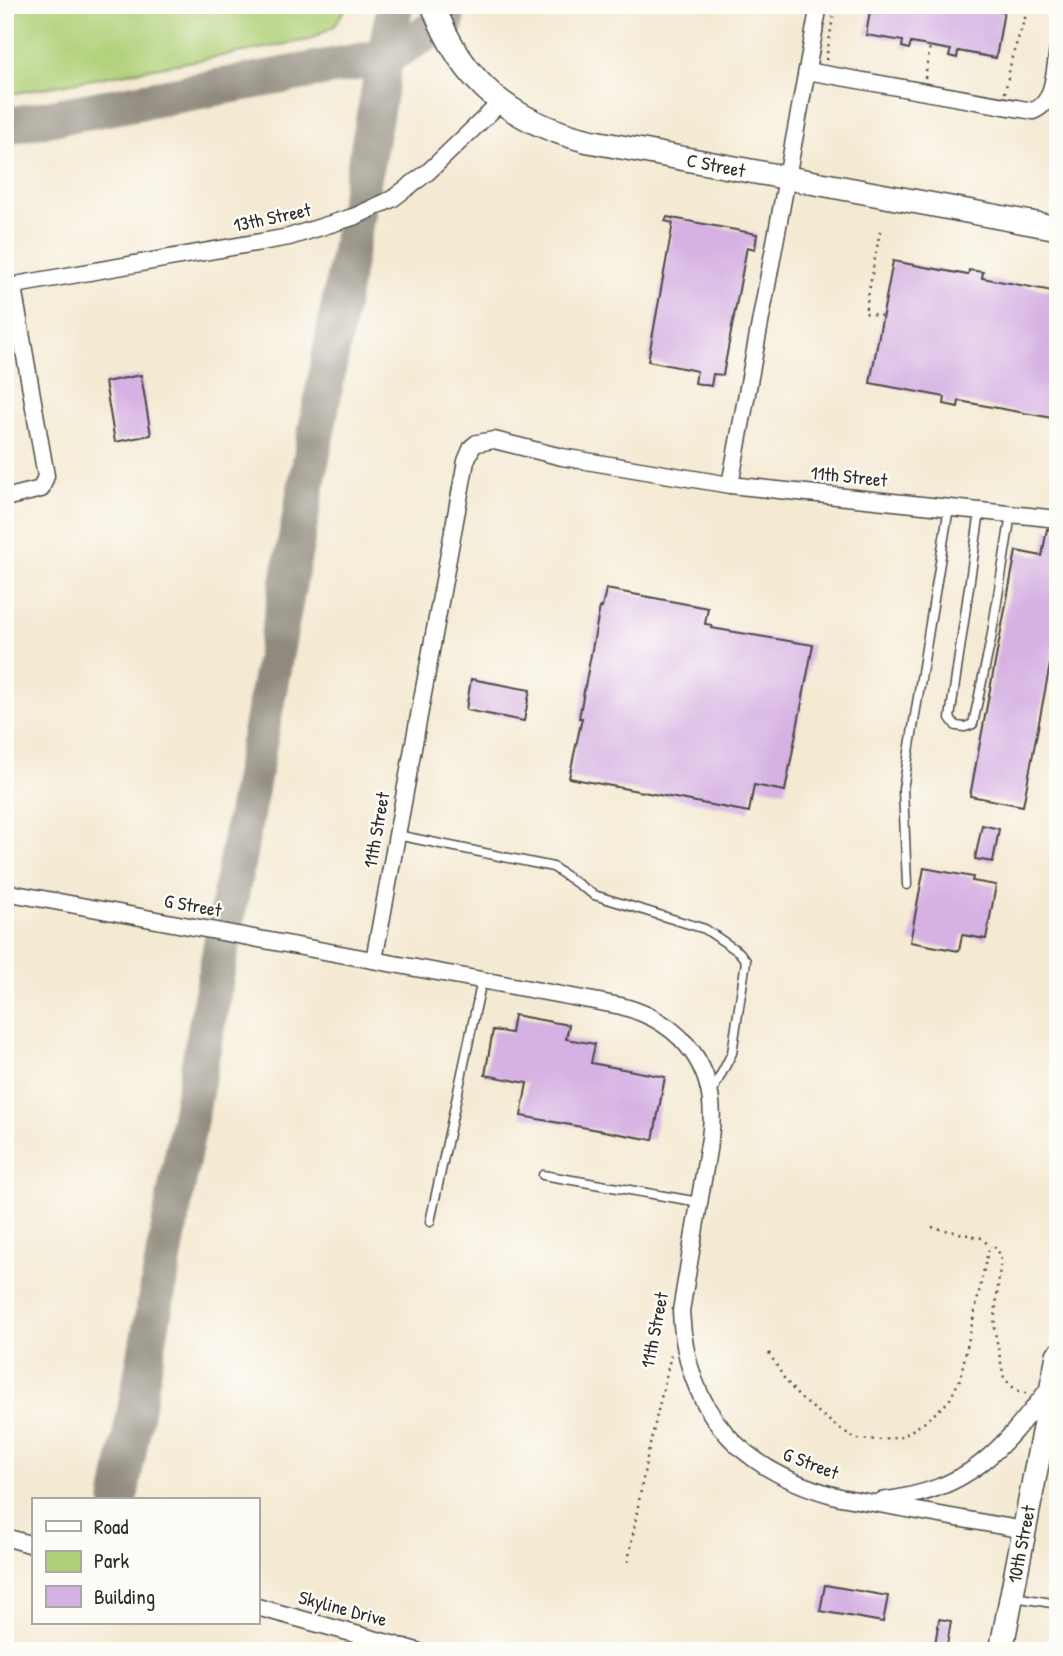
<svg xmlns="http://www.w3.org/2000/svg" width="1063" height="1656" viewBox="0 0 1063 1656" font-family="'Patrick Hand',sans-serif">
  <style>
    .green { fill: #b0d078; stroke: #6e7e52; stroke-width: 2 }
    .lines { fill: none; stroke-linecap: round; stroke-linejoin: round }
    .taxiway { stroke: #908a7e; stroke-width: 37 }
    .building { fill: #d6b1e3 }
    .lane-casing { stroke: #494844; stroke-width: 11 }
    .street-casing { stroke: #494844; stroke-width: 19 }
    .secondary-casing { stroke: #494844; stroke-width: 26 }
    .path { stroke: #494844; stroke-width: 2.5; stroke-dasharray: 2 5; stroke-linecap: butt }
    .lane { stroke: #fff; stroke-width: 8 }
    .street { stroke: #fff; stroke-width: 16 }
    .secondary { stroke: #fff; stroke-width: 23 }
    .labels { text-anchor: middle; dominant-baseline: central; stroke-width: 5; stroke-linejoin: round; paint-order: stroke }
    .street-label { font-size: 19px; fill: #2b2b2b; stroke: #fdfcf7 }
  </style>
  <rect width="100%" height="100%" fill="#fdfcf7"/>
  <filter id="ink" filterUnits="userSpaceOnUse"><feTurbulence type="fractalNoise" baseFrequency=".0143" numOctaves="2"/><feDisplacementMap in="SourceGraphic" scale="14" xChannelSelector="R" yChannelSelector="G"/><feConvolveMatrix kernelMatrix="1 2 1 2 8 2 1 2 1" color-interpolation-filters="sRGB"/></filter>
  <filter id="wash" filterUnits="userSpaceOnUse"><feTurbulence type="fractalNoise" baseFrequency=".00686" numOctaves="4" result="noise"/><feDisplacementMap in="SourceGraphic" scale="28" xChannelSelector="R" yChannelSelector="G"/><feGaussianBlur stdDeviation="1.57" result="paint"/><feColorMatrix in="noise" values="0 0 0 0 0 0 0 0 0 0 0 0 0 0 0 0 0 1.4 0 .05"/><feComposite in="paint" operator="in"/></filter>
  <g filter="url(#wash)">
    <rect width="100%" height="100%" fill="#f4e9d2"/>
    <polygon class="green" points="5,5 348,5 334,26 309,40 5,95"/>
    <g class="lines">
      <g class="taxiway">
        <polyline points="5,126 385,57 446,22"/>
        <polyline points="119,1500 395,5"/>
      </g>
    </g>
    <g id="blocks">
      <g class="building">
        <polygon points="871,5 1005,5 996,58 958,51 957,58 949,56 951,50 911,43 909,49 902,47 903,41 866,35"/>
        <polygon points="667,217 757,234 755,249 747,247 723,375 713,374 711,386 695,383 697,371 648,361 673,223 665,221"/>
        <polygon points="893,261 968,275 969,270 983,272 982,278 1058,292 1058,419 959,401 958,407 944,404 945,397 870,383"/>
        <polygon points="141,375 151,435 115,442 105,382"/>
        <polygon points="1047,529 1058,532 1058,623 1023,806 970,796 1016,551 1042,556"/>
        <polygon points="606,589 708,608 705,624 712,625 711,628 813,645 785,791 754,785 749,812 569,778 582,718 579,718 600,607 602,608"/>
        <polygon points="471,679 530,690 524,721 466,710"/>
        <polygon points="982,825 999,829 993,862 975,859"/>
        <polygon points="924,868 973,877 972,881 996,885 986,939 962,935 959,951 910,942"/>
        <polygon points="514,1015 569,1025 566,1039 595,1044 591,1063 665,1077 653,1140 521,1116 527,1083 485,1075 493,1030 511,1033"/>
        <polygon points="825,1585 888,1596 883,1622 820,1611"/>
        <polygon points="939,1619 951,1621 946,1651 934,1651"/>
      </g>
    </g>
  </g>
  <g filter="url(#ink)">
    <use href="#blocks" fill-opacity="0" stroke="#494844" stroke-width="2"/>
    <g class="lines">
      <g class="lane-casing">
        <g id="lane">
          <polyline points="980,511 950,718 956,726 965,727 973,724 991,639 1011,514"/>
          <polyline points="397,835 553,867 594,895 705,929 739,952 746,961 732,1053 712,1092"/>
          <polyline points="907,885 903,789 949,507"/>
          <polyline points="543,1175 699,1202"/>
          <polyline points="430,1222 482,980"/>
          <polyline points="1014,1597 1058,1604"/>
        </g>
      </g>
      <g class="street-casing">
        <g id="street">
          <path d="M 807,71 L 1033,111 C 1055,103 1054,71 1058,50"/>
          <polyline points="5,292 21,284 289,237 356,216 392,199 428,172 500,103"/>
          <polyline points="730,485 819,5"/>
          <polyline points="5,498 41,489 46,476 13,287"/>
          <path d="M 5,892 L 621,1006 C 685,1023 720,1071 710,1138 L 681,1311 C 686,1414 742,1472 840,1497 L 1024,1530"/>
          <polyline points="374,960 466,461 472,447 477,443 494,440 562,457 730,485 1058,519"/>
          <path d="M 881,1501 C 970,1489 998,1454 1050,1387"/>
          <polyline points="5,1537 33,1545"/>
          <polyline points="257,1607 417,1651"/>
        </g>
      </g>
      <g class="secondary-casing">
        <g id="secondary">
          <path d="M 433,5 C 462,82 510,122 589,141 L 1058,228"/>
          <polyline points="1001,1651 1058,1355"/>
        </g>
      </g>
      <g class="path">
        <polyline points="826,60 835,5"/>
        <polyline points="925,78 930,46"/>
        <polyline points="1005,93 1012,57 1026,15 1026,5"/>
        <polyline points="880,231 865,313 883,316"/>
        <polyline points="932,1227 982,1238 990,1247"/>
        <polyline points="769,1353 784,1378 799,1397 836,1426 856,1439 882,1440 901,1437 925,1422 949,1401 960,1379 988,1251 995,1247 1001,1256 994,1327 1004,1378 1016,1390 1028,1394"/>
        <polyline points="628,1562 646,1462 671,1355"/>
      </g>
      <use href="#lane" class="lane"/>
      <use href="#street" class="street"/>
      <use href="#secondary" class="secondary"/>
    </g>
  </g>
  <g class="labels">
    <g class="street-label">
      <text transform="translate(716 165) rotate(11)">C Street</text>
      <text transform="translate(272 217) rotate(-12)">13th Street</text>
      <text transform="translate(849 476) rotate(6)">11th Street</text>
      <text transform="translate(376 830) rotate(-80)">11th Street</text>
      <text transform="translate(193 905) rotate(10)">G Street</text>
      <text transform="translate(654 1330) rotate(-79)">11th Street</text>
      <text transform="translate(811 1463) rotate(21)">G Street</text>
      <text transform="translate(1021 1544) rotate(-79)">10th Street</text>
      <text transform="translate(343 1608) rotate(15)">Skyline Drive</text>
    </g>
  </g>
  <rect width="1063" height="1656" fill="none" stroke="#fdfcf7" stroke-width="28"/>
  <rect x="32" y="1498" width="228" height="126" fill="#fdfcf7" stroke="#a9a8a5" stroke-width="2"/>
  <rect x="46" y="1521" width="35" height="10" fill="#ffffff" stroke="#a9a8a5" stroke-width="2"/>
  <text x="94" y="1534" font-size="21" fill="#2b2b2b">Road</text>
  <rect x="46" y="1551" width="35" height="21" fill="#b0d078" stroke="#a9a8a5" stroke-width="2"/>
  <text x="94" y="1568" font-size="21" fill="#2b2b2b">Park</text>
  <rect x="46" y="1586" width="35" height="21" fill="#d6b1e3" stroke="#a9a8a5" stroke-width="2"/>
  <text x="94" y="1604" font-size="21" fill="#2b2b2b">Building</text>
</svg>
